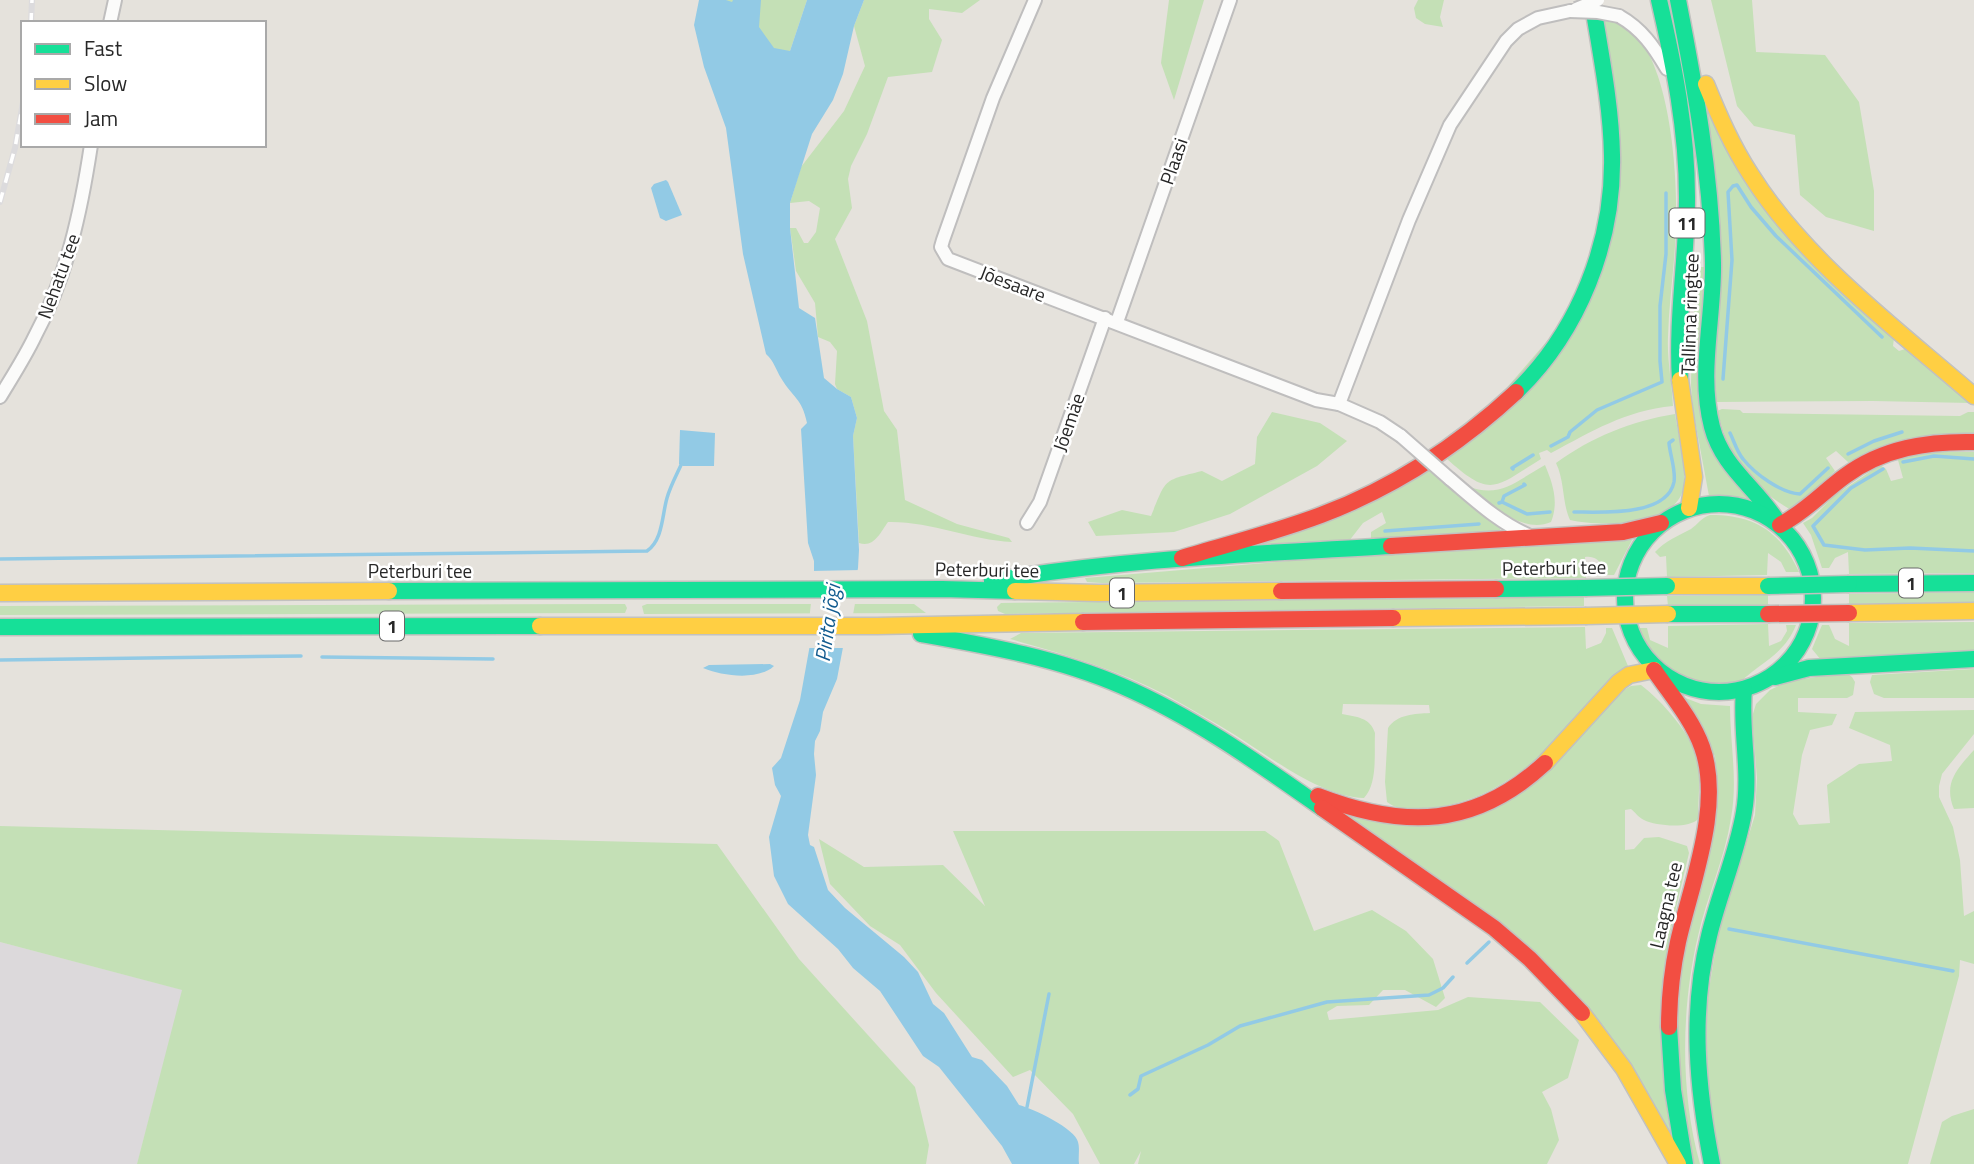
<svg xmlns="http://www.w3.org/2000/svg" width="1974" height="1164" viewBox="0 0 1974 1164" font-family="'Titillium Web',sans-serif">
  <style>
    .industrial { fill: #dcd9db }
    .green { fill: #c4e0b6 }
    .water { fill: #92cae5 }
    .pier { fill: #e5e2dc }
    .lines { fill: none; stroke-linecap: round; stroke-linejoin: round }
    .stream { stroke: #92cae5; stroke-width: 3.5 }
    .street-casing { stroke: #bfbebe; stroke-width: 16 }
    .fast-casing { stroke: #c2c1bf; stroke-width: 19 }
    .slow-casing { stroke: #c2c1bf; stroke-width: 19 }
    .jam-casing { stroke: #c2c1bf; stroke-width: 19 }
    .street { stroke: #fbfbfa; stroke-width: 12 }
    .fast { stroke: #16e098; stroke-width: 16 }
    .slow { stroke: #ffcf43; stroke-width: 16 }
    .jam { stroke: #f24e42; stroke-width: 16 }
    .rail-casing { stroke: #dcdbdd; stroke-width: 6 }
    .rail { stroke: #fff; stroke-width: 3.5; stroke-dasharray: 10; stroke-linecap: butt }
    .street-bridge-casing { stroke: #bfbebe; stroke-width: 16; stroke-linecap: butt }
    .fast-bridge-casing { stroke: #c2c1bf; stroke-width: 19; stroke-linecap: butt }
    .slow-bridge-casing { stroke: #c2c1bf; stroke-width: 19; stroke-linecap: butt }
    .jam-bridge-casing { stroke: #c2c1bf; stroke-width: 19; stroke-linecap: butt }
    .street-bridge { stroke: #fbfbfa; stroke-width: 12 }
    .fast-bridge { stroke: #16e098; stroke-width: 16 }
    .slow-bridge { stroke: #ffcf43; stroke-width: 16 }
    .jam-bridge { stroke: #f24e42; stroke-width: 16 }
    .labels { text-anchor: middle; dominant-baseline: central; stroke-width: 5; stroke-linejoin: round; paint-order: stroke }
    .shield { fill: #fff; stroke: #686868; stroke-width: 2 }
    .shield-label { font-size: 18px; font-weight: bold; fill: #272727 }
    .street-label { font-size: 19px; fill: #272727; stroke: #fff }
    .water-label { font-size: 21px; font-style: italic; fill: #125b8f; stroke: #fff }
  </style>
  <rect width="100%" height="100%" fill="#e5e2dc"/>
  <polygon class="industrial" points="0,942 183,990 137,1164 0,1164"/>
  <g class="green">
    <polygon points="726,0 807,0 790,51 767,61"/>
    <path d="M 864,0 L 980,0 L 962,13 L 929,9 L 929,19 L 942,40 L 932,72 L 888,77 L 867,134 L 851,166 L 848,179 L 852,208 L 835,239 L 867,321 L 884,411 L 897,430 L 905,500 L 957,524 L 1009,538 L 1012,542 C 970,540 930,521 888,522 C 880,533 874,548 859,543 L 853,436 L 857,418 L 851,397 L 837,389 L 835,384 L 837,351 L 830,342 L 818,337 L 815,303 L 796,271 L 790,228 L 796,228 L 804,243 L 808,243 L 816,232 L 820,208 L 809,201 L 790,203 L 801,167 L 844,111 L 865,66 L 854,26 Z"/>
    <polygon points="1169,0 1204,0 1174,100 1161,63"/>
    <polygon points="1418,0 1444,0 1440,17 1443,27 1425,24 1416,18 1414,8"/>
    <polygon points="1711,0 1752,0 1756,52 1825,55 1859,102 1874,191 1874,231 1826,217 1800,195 1795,135 1754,126 1737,106"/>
    <path d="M 1605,19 C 1610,20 1616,21 1620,23 C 1671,46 1678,178 1676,226 C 1675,263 1669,300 1668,337 C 1667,360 1672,384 1673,406 C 1624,411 1593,431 1551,453 L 1547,450 L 1539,453 L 1541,459 C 1494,488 1491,499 1446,458 L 1600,280 Z"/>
    <polygon points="1708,108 1719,137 1894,338 1893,346 1899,351 1905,349 1971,403 1873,401 1716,402"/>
    <polygon points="1701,267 1704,267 1699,381 1753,502 1721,496 1709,496 1693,410 1691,385 1692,325"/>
    <path d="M 1722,409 L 1740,410 L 1743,413 L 1960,416 L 1968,412 L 1974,412 L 1974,435 L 1848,462 L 1836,451 L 1826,458 L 1835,471 L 1791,510 C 1767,497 1742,472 1730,447 C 1724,436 1721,423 1717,411 Z"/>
    <path d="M 1272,412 L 1320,423 L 1347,441 L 1317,466 L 1230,514 L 1174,532 L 1096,536 L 1088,522 L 1122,510 L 1151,516 C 1167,478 1162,481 1202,471 L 1222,481 L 1255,464 L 1257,437 Z"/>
    <path d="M 1675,414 C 1678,435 1688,470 1683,490 C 1673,527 1600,527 1570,520 C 1562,503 1565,482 1556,463 C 1592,437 1631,421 1675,414 Z"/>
    <polygon points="1922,451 1974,452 1974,573 1849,574 1848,552 1835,558 1829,568 1822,568 1811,535 1803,523 1812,518 1834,496 1880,465 1886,469 1891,481 1903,478 1898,460"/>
    <path d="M 1545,465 C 1553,484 1559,502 1551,522 C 1522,535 1488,502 1467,486 C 1500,499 1516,481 1545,465 Z"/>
    <polygon points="1427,469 1501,528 1497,534 1371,541 1371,532 1386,523 1382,512 1363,523 1349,541 1236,549"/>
    <path d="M 1710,515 C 1755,515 1780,531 1799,572 L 1786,572 L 1781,562 L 1768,553 L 1767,575 L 1667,577 L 1666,556 L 1660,557 L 1655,552 C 1665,541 1678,536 1691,529 C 1698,524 1701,518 1710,515 Z"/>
    <path d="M 1632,540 L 1614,575 L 1605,575 C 1604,564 1597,555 1585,557 L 1586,578 L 1102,583 L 1087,582 L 1085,578 L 1337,557 Z"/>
    <polygon points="1974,592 1974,602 1849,604 1849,594"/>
    <polygon points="1768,595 1768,605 1668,606 1667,596"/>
    <polygon points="1584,597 1584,606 1005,614 998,611 997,607 1001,603"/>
    <polygon points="625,604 627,608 625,613 0,615 0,606"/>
    <polygon points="647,604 914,604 926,613 644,614 642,606"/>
    <polygon points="1974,622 1974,651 1821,660 1812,649 1822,625 1829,625 1835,639 1849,646 1849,623"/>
    <path d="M 1768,624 L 1769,646 L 1781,641 L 1787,631 L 1786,625 L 1796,625 C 1783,658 1756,663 1735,688 C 1692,690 1651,671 1637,628 L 1647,628 L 1650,640 L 1668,648 L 1668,626 Z"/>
    <path d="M 1585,627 L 1586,649 L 1601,643 L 1606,633 L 1606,628 L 1612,628 L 1628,666 C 1570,725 1512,806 1422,808 C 1408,808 1399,811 1387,802 L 1385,782 L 1388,728 C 1397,714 1415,714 1430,713 L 1429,705 L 1343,704 L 1342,714 C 1356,717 1370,717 1375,733 C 1374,753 1378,783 1364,798 C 1322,797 1270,757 1235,735 C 1213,721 1189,708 1166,695 C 1116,669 1064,654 1010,639 L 1021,633 Z"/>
    <polygon points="1974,669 1974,698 1884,698 1874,694 1870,682 1872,675"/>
    <polygon points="1845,672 1852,677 1855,682 1853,695 1847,698 1798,698 1798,712 1837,714 1832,725 1810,730 1802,755 1793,814 1799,825 1830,823 1827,785 1859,764 1892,761 1890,745 1849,728 1855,712 1974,710 1974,734 1942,774 1939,786 1939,797 1953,827 1960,860 1964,916 1974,911 1974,964 1960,960 1959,976 1908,1164 1720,1164 1707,1096 1705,1047 1708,996 1718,934 1755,815 1757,778 1752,717 1756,704 1770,690 1787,682"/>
    <path d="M 1641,685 C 1663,702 1697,739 1699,769 C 1700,785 1698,802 1698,819 C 1689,829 1656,826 1644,820 C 1639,818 1635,812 1631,809 L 1625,810 L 1625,850 L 1634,849 L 1644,838 L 1659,837 L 1687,846 L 1689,853 L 1670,933 L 1663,1084 L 1671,1136 L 1597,1019 L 1342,814 L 1459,821 L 1618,693 L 1631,686 Z"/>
    <path d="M 1675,694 L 1701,704 L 1730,706 C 1730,743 1738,780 1731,818 C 1725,858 1707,896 1698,936 C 1681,1008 1680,1093 1700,1164 L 1692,1164 L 1677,1073 L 1677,970 L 1717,778 L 1715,756 L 1704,736 Z"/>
    <path d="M 1974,750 L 1974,808 L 1954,809 C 1943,783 1957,769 1974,750 Z"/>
    <polygon points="0,826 717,844 799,959 915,1087 929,1145 926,1164 137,1164 182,990 0,942"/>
    <polygon points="953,831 1265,831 1279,841 1314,931 1372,910 1406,931 1433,959 1445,998 1436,1007 1405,990 1383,990 1369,1005 1337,1006 1327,1012 1329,1020 1438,1010 1468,997 1540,1002 1579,1040 1568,1078 1542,1092 1551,1109 1559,1140 1547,1164 1138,1164 1141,1151 1134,1164 1100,1164 1073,1114 1030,1070 1013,1077 936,993 900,945 870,926 830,884 819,839 864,867 943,865 985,906"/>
    <polygon points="1974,1109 1974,1164 1930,1164 1942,1122 1952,1116"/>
  </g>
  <g class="water">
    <path d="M 699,0 L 726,0 L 732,2 L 733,0 L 761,0 L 759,27 L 774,48 L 790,51 L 807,0 L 864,0 L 854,26 L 843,74 L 833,100 L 812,134 L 790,203 L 790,228 L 799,308 L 815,318 L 824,378 L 837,389 L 851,397 L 857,418 L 853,436 L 859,550 L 858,568 L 837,679 L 823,712 L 820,731 L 815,741 L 814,754 L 816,775 L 808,835 L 810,845 L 814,847 L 828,890 L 845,908 L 904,957 L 918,972 L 933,1004 L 944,1013 L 972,1057 L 982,1060 L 1007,1086 L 1019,1105 C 1032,1108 1076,1129 1078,1142 C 1080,1149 1078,1157 1079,1164 L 1012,1164 L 1002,1146 L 939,1067 L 923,1056 L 880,991 L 853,968 L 838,949 L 788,904 L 774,876 L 769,837 L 781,796 L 775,785 L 772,768 L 781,758 L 800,700 L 811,639 L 814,603 L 814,561 L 808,543 L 801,429 L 807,423 C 802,398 793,398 781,378 C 776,370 774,361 766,354 L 743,254 L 726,128 L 704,67 L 694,25 Z"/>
    <polygon points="666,180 668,182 682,215 666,221 660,218 651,188 654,184"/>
    <polygon points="680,430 715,433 714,466 683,466 679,464"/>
    <path d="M 770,664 L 774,666 C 758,681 722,676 703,668 L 709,665 Z"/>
  </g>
  <polygon class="pier" points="861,570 847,648 806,648 811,603 811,571"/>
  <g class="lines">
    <g class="stream">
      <polyline points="1723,379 1732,260 1728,192 1733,186 1737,185 1751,207 1776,236 1882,337"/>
      <path d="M 1730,433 C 1734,441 1737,452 1743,459 C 1755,474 1781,493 1800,494 L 1828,468"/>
      <polyline points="1551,446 1568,437 1570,432 1597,410 1662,382 1660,361 1660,306 1666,254 1666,193"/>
      <polyline points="1848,454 1874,441 1902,432"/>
      <polyline points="1903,462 1934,456 1974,459"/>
      <polyline points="1513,469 1512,468 1533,455"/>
      <polyline points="1883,469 1851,488 1813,526 1824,545 1865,550 1910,548 1974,551"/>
      <polyline points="1502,502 1527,514 1550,512"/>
      <polyline points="1499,503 1502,502 1504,496 1525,485 1524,484"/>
      <path d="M 1574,512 C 1600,512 1667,517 1674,482 C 1676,470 1670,455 1669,443 L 1673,440"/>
      <polyline points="1385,531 1479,524"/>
      <path d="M 0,559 L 647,551 C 663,540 662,515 667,498 C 670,487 676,476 681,465"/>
      <polyline points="322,657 493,659"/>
      <polyline points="0,660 301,656"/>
      <polyline points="1729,929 1953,971"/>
      <polyline points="1467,963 1489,942"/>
      <polyline points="1130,1095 1138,1089 1141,1076 1208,1045 1240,1026 1327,1002 1429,995 1443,988 1453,977"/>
      <polyline points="1027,1107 1049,994"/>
    </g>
    <g class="street-casing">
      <g id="street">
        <polyline points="1035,0 993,98 943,240 941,247 948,259 1316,400 1339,404 1380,422 1401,436"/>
        <path d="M 1619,16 C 1642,29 1654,47 1667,69"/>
        <polyline points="110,23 115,0"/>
        <polyline points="1117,322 1230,0"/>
        <path d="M 0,397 C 12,377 25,357 35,336 C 67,277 81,211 91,145"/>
        <polyline points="1339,404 1409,220 1450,125 1506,41 1518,29 1538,18 1570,11"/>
        <path d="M 1450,479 C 1475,500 1498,522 1528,535"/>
        <polyline points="1027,523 1040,502 1105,318"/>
      </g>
    </g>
    <g class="fast-casing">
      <g id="fast">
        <path d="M 1659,0 C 1674,65 1687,130 1687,197 C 1687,258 1676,319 1680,380"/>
        <path d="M 1678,0 C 1695,87 1711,174 1713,263 C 1714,317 1698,374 1712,427 C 1722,466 1754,486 1775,518"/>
        <path d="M 1516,392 C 1579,331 1614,242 1612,155 C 1611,103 1600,51 1592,0"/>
        <circle cx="1719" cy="598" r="94"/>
        <path d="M 992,581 C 1124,558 1258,554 1391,546"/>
        <polyline points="1849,584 1974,583"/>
        <polyline points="1496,589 1585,588"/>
        <polyline points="389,591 942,589 1015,591"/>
        <polyline points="1668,614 1768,614"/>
        <polyline points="0,627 540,626"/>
        <path d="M 921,634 C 989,646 1058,658 1122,686 C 1194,717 1258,763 1322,808"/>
        <polyline points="1775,677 1809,668 1974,659"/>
        <polyline points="1669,1027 1673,1090 1685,1164"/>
        <path d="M 1712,1164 C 1697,1088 1690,1012 1709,936 C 1719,894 1737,854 1744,812 C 1751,771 1740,730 1744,689"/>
      </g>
    </g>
    <g class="slow-casing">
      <g id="slow">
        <path d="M 1706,84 C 1719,116 1732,146 1751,175 C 1805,261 1898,330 1974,396"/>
        <polyline points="1680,380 1694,477 1689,508"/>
        <polyline points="1667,586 1768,586"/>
        <polyline points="1015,591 1099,593 1281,591"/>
        <polyline points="0,593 389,591"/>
        <polyline points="1849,613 1974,611"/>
        <polyline points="1393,618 1585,616"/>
        <polyline points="540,626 877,626 1083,622"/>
        <polyline points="1545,763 1619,682 1629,675 1654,670"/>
        <polyline points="1582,1013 1624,1069 1678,1164"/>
      </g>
    </g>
    <g class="jam-casing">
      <g id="jam">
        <path d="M 1780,525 C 1805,512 1823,492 1845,476 C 1883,448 1928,441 1974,442"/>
        <polyline points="1391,546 1623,532 1661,523"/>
        <path d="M 1182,558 C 1228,544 1276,532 1321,515 C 1393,488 1460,444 1516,392"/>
        <polyline points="1281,591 1496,589"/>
        <polyline points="1083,622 1393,618"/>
        <path d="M 1654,670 C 1671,695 1692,719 1702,747 C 1723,806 1691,884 1678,942 C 1672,970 1669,998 1669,1027"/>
        <path d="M 1318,796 C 1404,829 1475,828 1545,763"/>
        <polyline points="1322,808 1494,928 1530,959 1582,1013"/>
      </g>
    </g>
    <use href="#street" class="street"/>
    <use href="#fast" class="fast"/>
    <use href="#slow" class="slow"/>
    <use href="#jam" class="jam"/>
    <g class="rail-casing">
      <g id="rail">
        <polyline points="31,23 32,0"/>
        <polyline points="0,202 15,148 23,102"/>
      </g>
    </g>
    <use href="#rail" class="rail"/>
    <g class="street-bridge-casing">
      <g id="street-bridge">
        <polyline points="1576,9 1598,0"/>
        <polyline points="1570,11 1598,12 1619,16"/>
        <polyline points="1401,436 1450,479"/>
      </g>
    </g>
    <g class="fast-bridge-casing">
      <g id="fast-bridge">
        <polyline points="1768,586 1849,584"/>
        <polyline points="1585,588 1667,586"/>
      </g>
    </g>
    <g class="slow-bridge-casing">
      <polyline id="slow-bridge" points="1585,616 1668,614"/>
    </g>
    <g class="jam-bridge-casing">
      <polyline id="jam-bridge" points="1768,614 1849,613"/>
    </g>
    <use href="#street-bridge" class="street-bridge"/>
    <use href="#fast-bridge" class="fast-bridge"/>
    <use href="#slow-bridge" class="slow-bridge"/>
    <use href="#jam-bridge" class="jam-bridge"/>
  </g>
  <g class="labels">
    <g class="shield">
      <rect x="1669.5" y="208.5" width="35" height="29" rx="5"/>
      <rect x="1899" y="568.5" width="24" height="29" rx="5"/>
      <rect x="1110" y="578.5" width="24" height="29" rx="5"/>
      <rect x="380" y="611.5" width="24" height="29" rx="5"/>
    </g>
    <g class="shield-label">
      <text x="1687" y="223">11</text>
      <text x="1911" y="583">1</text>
      <text x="1122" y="593">1</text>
      <text x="392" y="626">1</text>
    </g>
    <g class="street-label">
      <text transform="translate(1173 161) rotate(-71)">Plaasi</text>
      <text transform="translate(58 276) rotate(-70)">Nehatu tee</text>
      <text transform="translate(1013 283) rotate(21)">Jõesaare</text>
      <text transform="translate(1689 314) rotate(-88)">Tallinna ringtee</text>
      <text transform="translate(1068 422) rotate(-71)">Jõemäe</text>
      <text transform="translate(1554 567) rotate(-1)">Peterburi tee</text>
      <text transform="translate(987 569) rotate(1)">Peterburi tee</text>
      <text x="420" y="570">Peterburi tee</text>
      <text transform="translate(1665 905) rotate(-77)">Laagna tee</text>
    </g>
    <g class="water-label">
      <text transform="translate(827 623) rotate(-82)">Pirita jõgi</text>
    </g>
  </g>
  <rect x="21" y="21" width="245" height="126" fill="#ffffff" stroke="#a9a9a9" stroke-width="2"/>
  <rect x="35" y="44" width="35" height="10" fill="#16e098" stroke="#a9a9a9" stroke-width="2"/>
  <text x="84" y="56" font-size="21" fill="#272727">Fast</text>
  <rect x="35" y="79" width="35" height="10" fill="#ffcf43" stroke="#a9a9a9" stroke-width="2"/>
  <text x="84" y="91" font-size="21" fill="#272727">Slow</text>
  <rect x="35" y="114" width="35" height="10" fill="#f24e42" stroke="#a9a9a9" stroke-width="2"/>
  <text x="84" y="126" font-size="21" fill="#272727">Jam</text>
</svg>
